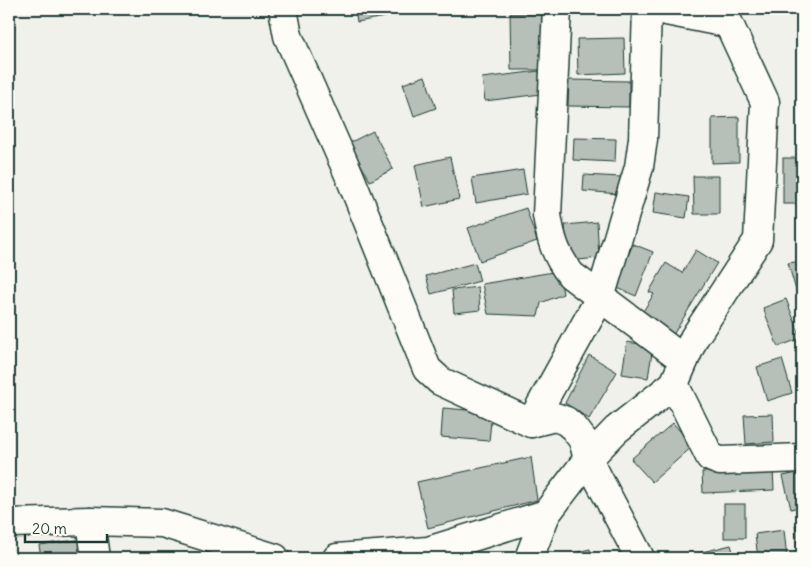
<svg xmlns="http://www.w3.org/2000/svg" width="811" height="567" viewBox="0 0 811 567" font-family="Delius,sans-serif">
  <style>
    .building { fill: #b6bfb8; stroke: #1f3d34 }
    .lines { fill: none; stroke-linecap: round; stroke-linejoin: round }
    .street-casing { stroke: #1f3d34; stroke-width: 31 }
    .street { stroke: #fdfcf7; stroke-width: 28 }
  </style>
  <rect width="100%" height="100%" fill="#f0f1eb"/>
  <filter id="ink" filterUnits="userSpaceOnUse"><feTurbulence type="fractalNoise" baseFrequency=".02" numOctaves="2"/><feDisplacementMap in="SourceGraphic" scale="10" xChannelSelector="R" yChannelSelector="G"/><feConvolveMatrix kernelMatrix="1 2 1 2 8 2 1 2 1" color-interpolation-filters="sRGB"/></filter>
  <g filter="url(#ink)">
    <g class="building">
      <polygon points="355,9 389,9 390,16 357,22"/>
      <polygon points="402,9 516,9 402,12"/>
      <polygon points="510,13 548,13 549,70 511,70"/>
      <polygon points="624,38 625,73 578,75 577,39"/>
      <polygon points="539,71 541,94 485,101 482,78"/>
      <polygon points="425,76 436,108 414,116 403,84"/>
      <polygon points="569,80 629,81 629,107 568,106"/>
      <polygon points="739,117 739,162 712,163 712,118"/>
      <polygon points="373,131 393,169 370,181 349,143"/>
      <polygon points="574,138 616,139 615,162 573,160"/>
      <polygon points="450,157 459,199 424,207 415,165"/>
      <rect x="783" y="158" width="19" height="46"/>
      <polygon points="523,170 527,194 476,203 472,178"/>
      <polygon points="584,175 621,177 620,194 583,191"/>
      <polygon points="693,176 719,176 719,214 694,214"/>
      <polygon points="656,192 689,197 686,218 653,213"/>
      <polygon points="526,208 537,241 480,261 468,228"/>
      <polygon points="597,222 599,258 568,261 565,225"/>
      <polygon points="633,244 653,252 636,296 615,287"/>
      <polygon points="696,250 717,263 673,335 640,316 654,294 649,292 666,263 682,273"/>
      <polygon points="802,261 802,311 788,263"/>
      <polygon points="475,263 480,281 431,294 426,276"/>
      <polygon points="559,271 563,294 541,303 538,316 488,314 482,284"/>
      <polygon points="478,287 480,310 454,313 452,290"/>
      <polygon points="786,299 801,338 778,347 763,308"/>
      <polygon points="627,342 653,346 648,378 622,374"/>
      <polygon points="589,355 617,372 589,419 565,403"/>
      <polygon points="782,359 792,393 767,401 757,367"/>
      <polygon points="443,408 492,412 489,441 441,437"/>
      <polygon points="773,414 774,442 746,444 744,415"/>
      <polygon points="800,420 802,420 802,441 801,441"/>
      <polygon points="673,423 693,446 652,482 631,459"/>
      <polygon points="531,457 537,500 428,528 417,482"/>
      <polygon points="773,469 774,490 703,493 702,472"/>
      <polygon points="802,472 802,506 791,509 783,476"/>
      <rect x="724" y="504" width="21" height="34"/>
      <polygon points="802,524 802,553 798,554 795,525"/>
      <polygon points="784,530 787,558 758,558 755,534"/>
      <polygon points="84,539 87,558 41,558 39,545"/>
      <polygon points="731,545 735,558 691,558 690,555"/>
      <polygon points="590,549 592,558 574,558 573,553"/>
    </g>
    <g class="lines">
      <g class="street-casing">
        <g id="street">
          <polyline points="283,9 288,36 350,177 427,369 440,381 531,423 555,417 566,421 574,428 583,440 588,459 640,558"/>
          <path d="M 557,9 L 547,215 C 551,240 555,254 571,275 L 684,360"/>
          <polyline points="656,9 727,23"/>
          <polyline points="674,384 710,457 720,461 802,458"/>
          <polyline points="531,423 600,298 639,167 643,139 647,9"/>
          <polyline points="90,521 95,558"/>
          <polyline points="9,523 90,521 162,523 275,558"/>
          <polyline points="337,558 428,551 546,514 588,459 616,430 674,384 694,338 758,240 765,102 722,9"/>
          <polyline points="529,558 546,514"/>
        </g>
      </g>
      <use href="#street" class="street"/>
    </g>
  </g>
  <rect width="811" height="567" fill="none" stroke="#fdfcf7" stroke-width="30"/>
  <rect x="15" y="15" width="781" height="537" fill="none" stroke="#1f3d34" stroke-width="2" filter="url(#ink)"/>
  <path d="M25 534v8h82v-8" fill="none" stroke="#1f3d34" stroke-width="2.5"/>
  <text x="32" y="534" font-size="15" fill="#1f3d34" stroke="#fdfcf7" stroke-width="4" paint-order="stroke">20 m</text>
</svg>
